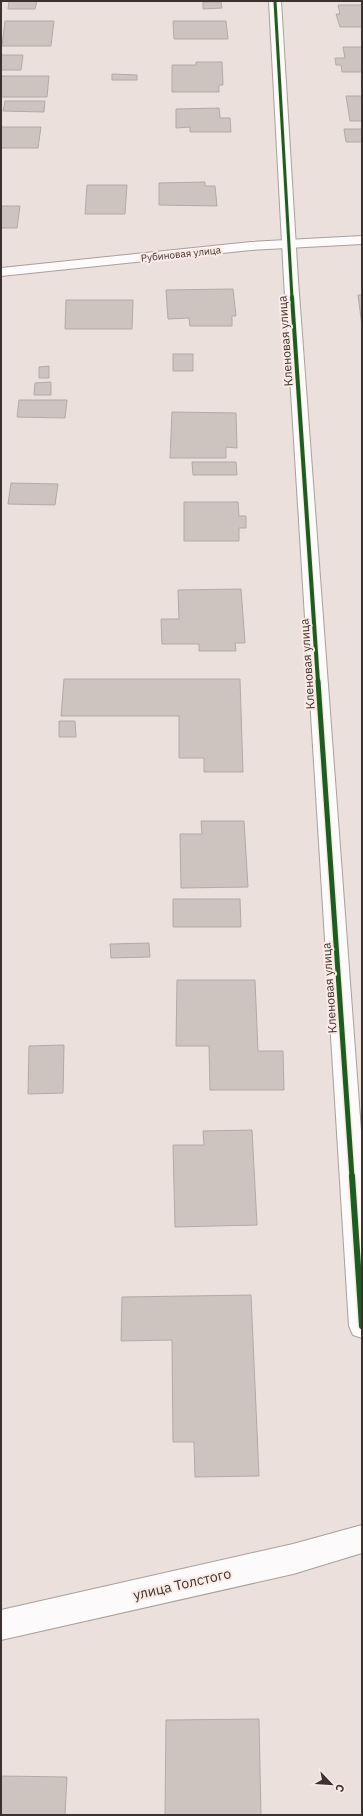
<svg xmlns="http://www.w3.org/2000/svg" width="363" height="1816" viewBox="0 0 363 1816" font-family="'IBM Plex Sans',sans-serif">
  <style>
    .building { fill: #cdc4c0; stroke: #b3aaa7 }
    .lines { fill: none; stroke-linecap: round; stroke-linejoin: round }
    .street-casing { stroke: #a9a09c; stroke-width: 2 }
    .secondary-casing { stroke: #a9a09c; stroke-width: 2 }
    .street { fill: #fcfafa; fill-rule: evenodd }
    .secondary { fill: #fcfafa; fill-rule: evenodd }
    .cycleway-far3-casing { stroke: #fceae4; stroke-width: 4.5 }
    .cycleway-far2-casing { stroke: #fceae4; stroke-width: 6 }
    .cycleway-far1-casing { stroke: #fceae4; stroke-width: 8 }
    .cycleway-casing { stroke: #fceae4; stroke-width: 9 }
    .cycleway-far3 { stroke: #1b5e20; stroke-width: 3 }
    .cycleway-far2 { stroke: #1b5e20; stroke-width: 4 }
    .cycleway-far1 { stroke: #1b5e20; stroke-width: 5 }
    .cycleway { stroke: #1b5e20; stroke-width: 6 }
    .labels { text-anchor: middle; dominant-baseline: central; stroke-width: 4; stroke-linejoin: round; paint-order: stroke }
    .far-street-label { font-size: 10px; fill: #3b322f; stroke: #fceae4 }
    .street-label { font-size: 12px; fill: #3b322f; stroke: #fceae4 }
    .near-street-label { font-size: 14px; fill: #3b322f; stroke: #fceae4 }
  </style>
  <rect width="100%" height="100%" fill="#ebe0db"/>
  <g class="building">
    <polygon points="9,1 37,1 35,9 8,9"/>
    <polygon points="203,2 221,2 222,8 203,9"/>
    <polygon points="338,5 362,5 362,27 340,27 336,14 340,14"/>
    <polygon points="5,21 54,21 51,46 2,46"/>
    <polygon points="173,21 226,21 228,39 174,39"/>
    <polygon points="343,47 362,47 362,72 342,72 341,65 336,65 335,58 345,58"/>
    <polygon points="1,55 23,55 21,70 1,70"/>
    <polygon points="196,62 222,62 223,85 219,85 219,92 172,92 172,65 196,65"/>
    <polygon points="112,74 137,75 137,80 112,80"/>
    <polygon points="1,76 49,76 47,97 1,97"/>
    <polygon points="346,96 362,96 362,121 350,121"/>
    <polygon points="5,101 45,101 44,112 3,111"/>
    <polygon points="219,108 220,118 230,118 231,132 190,132 190,127 176,128 176,109"/>
    <polygon points="1,127 41,127 38,148 1,148"/>
    <polygon points="344,129 362,129 362,142 346,142"/>
    <polygon points="205,182 205,186 215,186 217,206 159,205 159,183"/>
    <polygon points="87,185 127,185 125,214 85,214"/>
    <polygon points="1,206 20,206 17,228 1,228"/>
    <polygon points="233,289 236,316 232,316 232,326 190,326 189,318 168,319 166,290"/>
    <polygon points="358,295 362,295 362,326"/>
    <polygon points="66,300 133,300 132,329 65,329"/>
    <rect x="173" y="354" width="20" height="17"/>
    <polygon points="49,366 49,378 39,378 39,367"/>
    <polygon points="51,382 51,395 34,395 35,383"/>
    <polygon points="19,400 67,400 65,418 17,417"/>
    <polygon points="172,412 236,413 237,448 226,447 226,458 170,458"/>
    <polygon points="192,462 236,462 237,475 193,475"/>
    <polygon points="11,483 58,484 55,505 8,504"/>
    <polygon points="184,502 238,502 239,516 246,516 246,528 239,528 239,541 184,541"/>
    <polygon points="241,589 245,643 235,643 236,651 199,651 199,644 162,644 161,619 179,619 178,590"/>
    <polygon points="64,679 240,679 243,772 204,772 204,758 179,758 179,716 61,716"/>
    <polygon points="59,721 75,721 76,737 59,737"/>
    <polygon points="201,821 244,821 248,887 181,888 180,834 202,834"/>
    <polygon points="173,899 240,899 241,927 173,927"/>
    <polygon points="149,943 150,957 111,958 110,944"/>
    <polygon points="177,980 255,980 258,1051 283,1051 284,1090 210,1090 209,1046 176,1046"/>
    <polygon points="64,1045 63,1093 28,1094 29,1046"/>
    <polygon points="252,1130 257,1225 175,1227 173,1145 204,1145 203,1131"/>
    <polygon points="251,1295 259,1476 195,1477 194,1442 173,1442 172,1340 121,1341 122,1297"/>
    <polygon points="259,1719 261,1815 165,1815 166,1720"/>
    <polygon points="1,1776 67,1777 65,1815 1,1815"/>
  </g>
  <g class="lines">
    <g class="street-casing">
      <g id="street">
        <polygon points="269,1 281,1 298,280 362,1144 362,1338 353,1335 349,1326 284,280"/>
        <polygon points="362,1525 362,1553 293,1574 1,1640 1,1610 293,1544"/>
      </g>
    </g>
    <g class="secondary-casing">
      <polygon id="secondary" points="362,236 362,244 251,250 1,276 1,268 251,242"/>
    </g>
    <use href="#street" class="street"/>
    <use href="#secondary" class="secondary"/>
    <g class="cycleway-far3-casing">
      <polyline id="cycleway-far3" points="275,1 292,298"/>
    </g>
    <g class="cycleway-far2-casing">
      <polyline id="cycleway-far2" points="292,297 318,682"/>
    </g>
    <g class="cycleway-far1-casing">
      <polyline id="cycleway-far1" points="318,681 352,1177"/>
    </g>
    <g class="cycleway-casing">
      <polyline id="cycleway" points="352,1176 362,1326"/>
    </g>
    <use href="#cycleway-far3" class="cycleway-far3"/>
    <use href="#cycleway-far2" class="cycleway-far2"/>
    <use href="#cycleway-far1" class="cycleway-far1"/>
    <use href="#cycleway" class="cycleway"/>
  </g>
  <g class="labels">
    <g class="far-street-label">
      <text transform="translate(181 254) rotate(-6)">Рубиновая улица</text>
    </g>
    <g class="street-label">
      <text transform="translate(285 341) rotate(-94)">Кленовая улица</text>
      <text transform="translate(307 664) rotate(-94)">Кленовая улица</text>
      <text transform="translate(329 988) rotate(-94)">Кленовая улица</text>
    </g>
    <g class="near-street-label">
      <text transform="translate(182 1584) rotate(-13)">улица Толстого</text>
    </g>
  </g>
  <rect width="363" height="1816" fill="none" stroke="#3b322f" stroke-width="4"/>
  <g transform="translate(331 1784) rotate(115)" stroke="#fceae4" stroke-width="3" paint-order="stroke">
  <path d="M0-3L7 15L0 10L-7 15Z" fill="#3b322f"/>
  <text y="-6" font-size="11" font-weight="bold" text-anchor="middle" fill="#3b322f">С</text>
  </g>
</svg>
